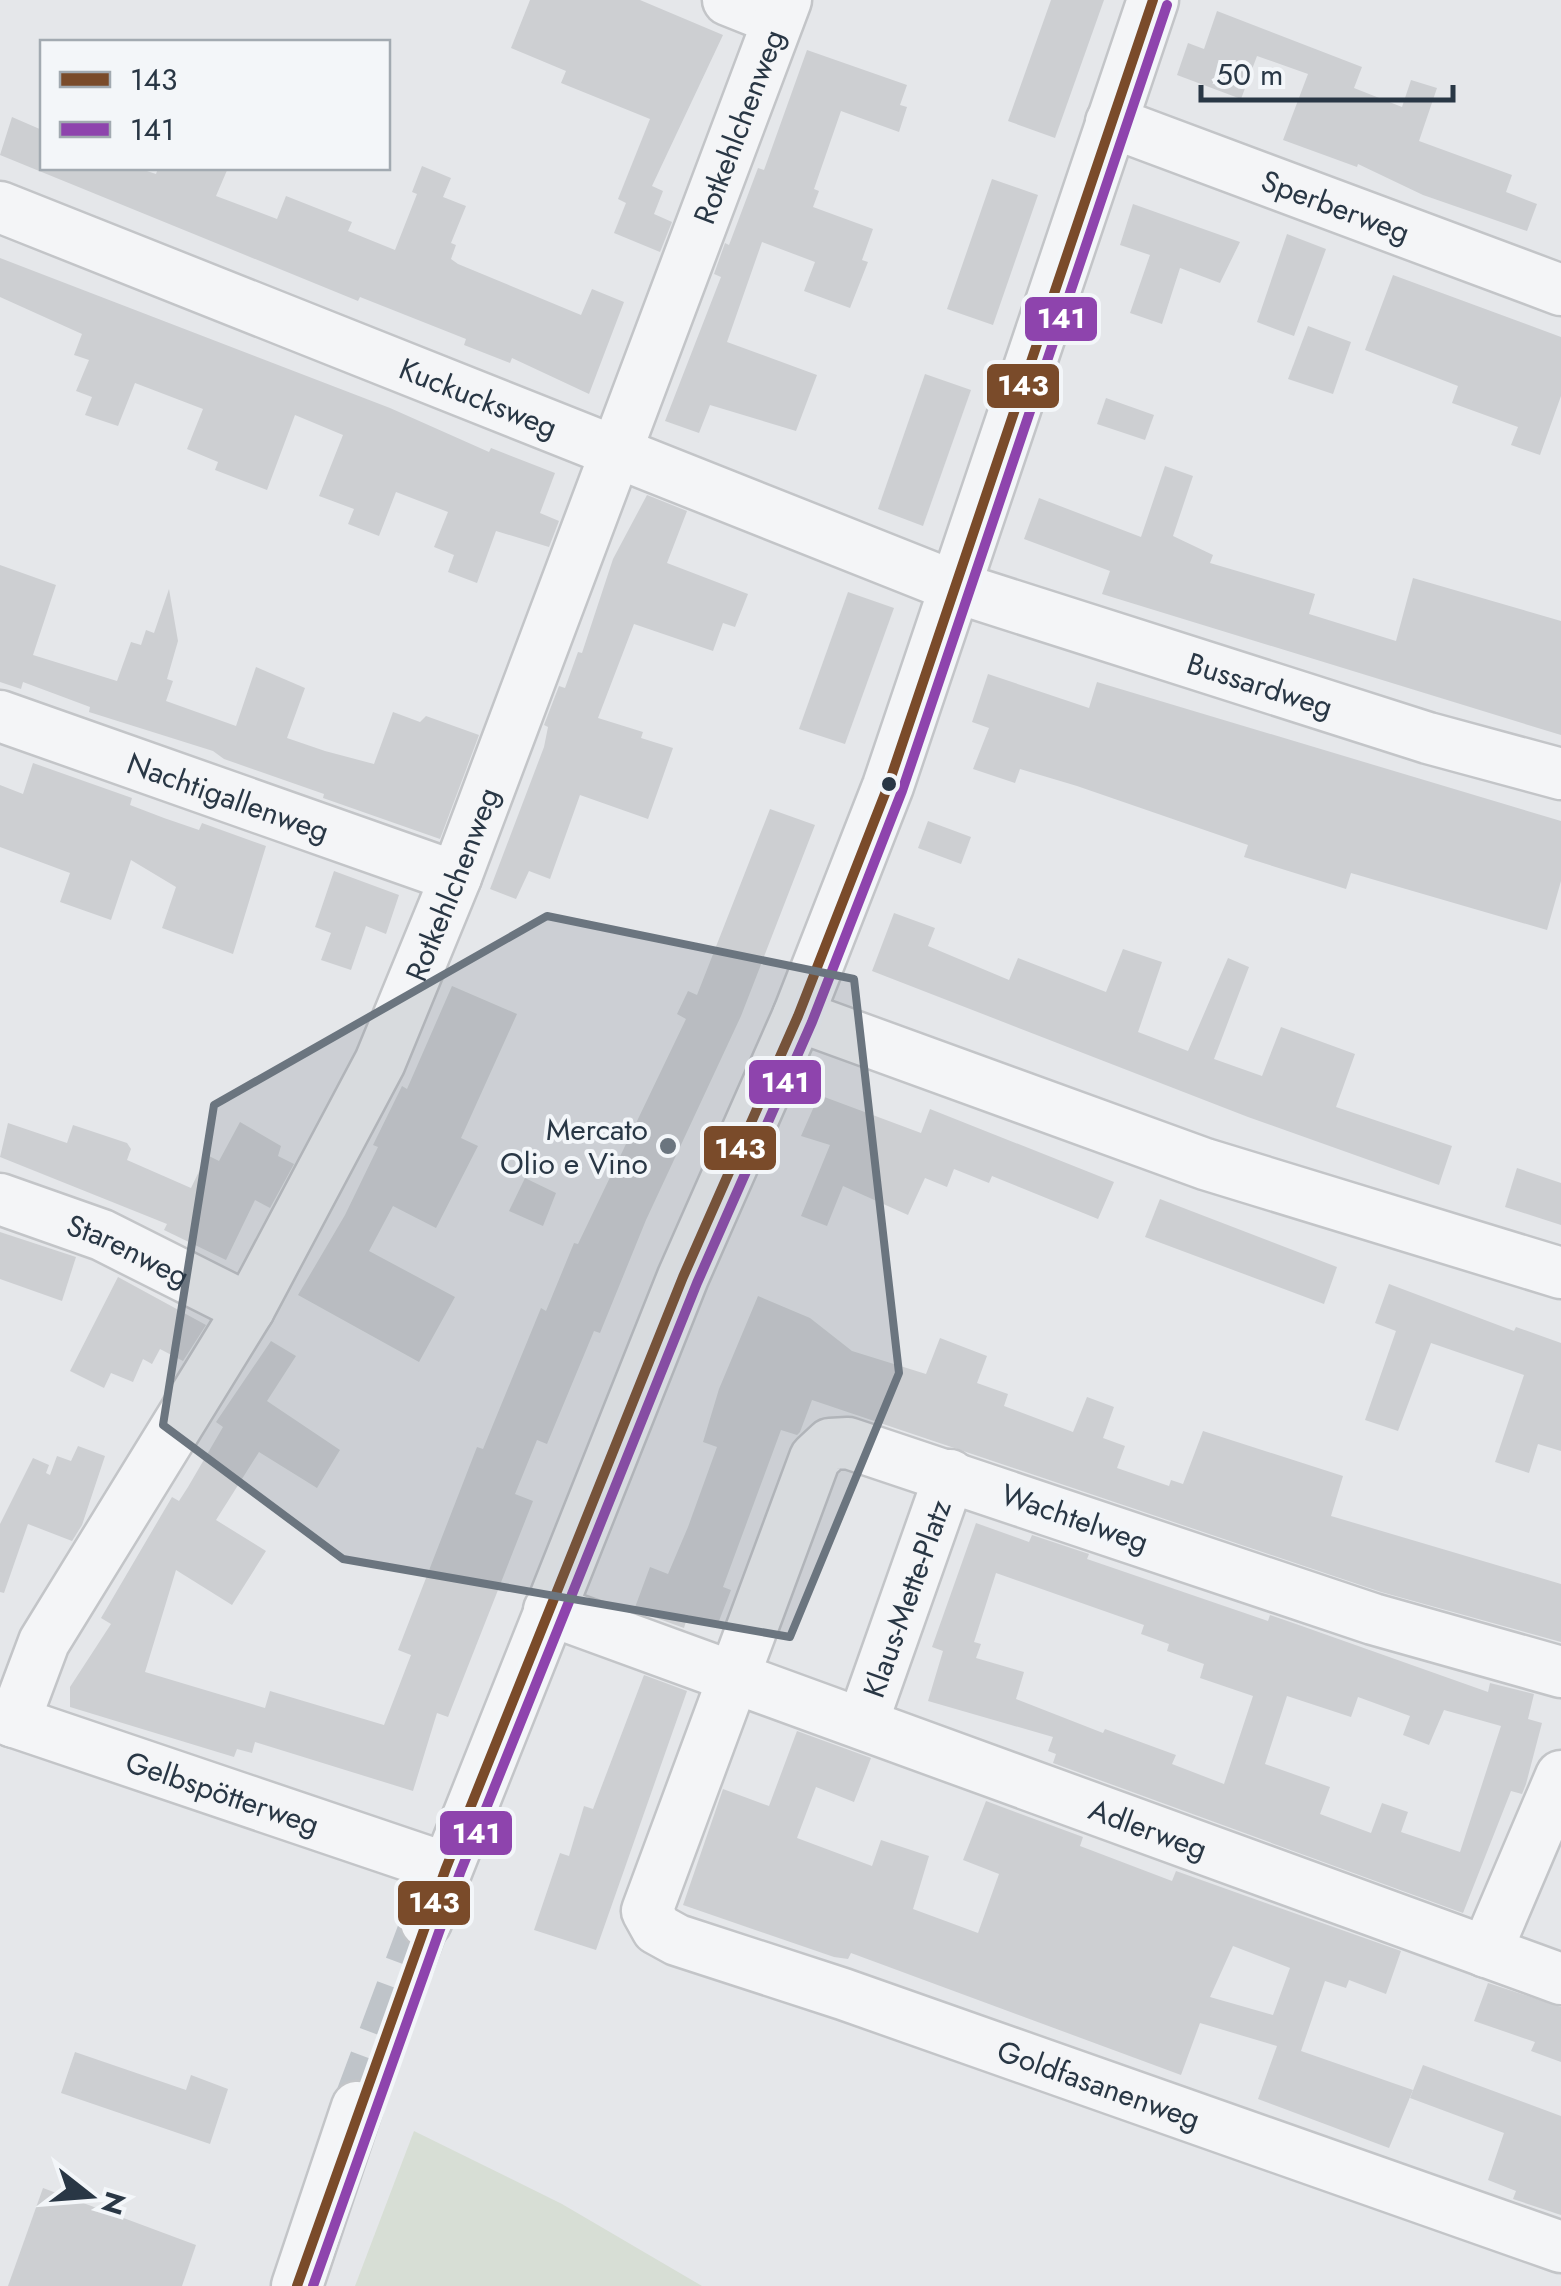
<svg xmlns="http://www.w3.org/2000/svg" width="1561" height="2286" viewBox="0 0 1561 2286" font-family="Jost,sans-serif">
  <style>
    .green { fill: #d7ded5 }
    .building { fill: #cdcfd2; fill-rule: evenodd }
    .lines { fill: none; stroke-linecap: round; stroke-linejoin: round }
    .minor-tunnel { stroke: #bfc4c9; stroke-width: 50; stroke-dasharray: 50 25; stroke-linecap: butt }
    .minor-casing { stroke: #c3c5c8; stroke-width: 55 }
    .minor { stroke: #f4f5f7; stroke-width: 50 }
    .bus-1-casing { stroke: #f3f6f9; stroke-width: 18 }
    .bus-2-casing { stroke: #f3f6f9; stroke-width: 18 }
    .bus-1 { stroke: #7a4b2a; stroke-width: 10 }
    .bus-2 { stroke: #8e44ad; stroke-width: 10 }
    .marked { fill: #6b757f; fill-opacity: 0.2; stroke: #6b757f; stroke-width: 8; stroke-linejoin: round }
    .bus-dot { fill: #293745; stroke: #f3f6f9; stroke-width: 4 }
    .poi-dot { fill: #6b757f; stroke: #f3f6f9; stroke-width: 4 }
    .labels { text-anchor: middle; dominant-baseline: central; stroke-width: 8; stroke-linejoin: round; paint-order: stroke }
    .street-label { font-size: 30px; fill: #293745; stroke: #f3f6f9 }
    .poi-label { font-size: 30px; fill: #293745; stroke: #f3f6f9; text-anchor: end }
    .line-badge { stroke: #f3f6f9; stroke-width: 4 }
    .badge-label { font-size: 28px; text-anchor: middle; font-weight: bold; fill: #fff }
  </style>
  <rect width="100%" height="100%" fill="#e5e7ea"/>
  <polygon class="green" points="414,2131 562,2204 702,2286 355,2286"/>
  <g class="building">
    <polygon points="530,0 640,0 723,35 652,186 663,191 654,214 672,222 660,252 614,233 626,203 618,199 650,119 561,83 566,71 511,48"/>
    <polygon points="1051,0 1104,0 1055,138 1008,121"/>
    <polygon points="1217,11 1362,67 1354,88 1402,107 1411,80 1437,88 1419,141 1512,175 1506,192 1537,204 1527,231 1423,195 1358,164 1357,167 1283,140 1308,74 1257,56 1241,99 1177,75 1188,43 1204,49"/>
    <polygon points="807,50 907,85 900,105 907,107 899,132 841,111 814,189 819,191 813,207 873,229 862,260 868,262 850,308 804,291 815,262 762,242 727,342 817,375 796,431 710,405 699,433 665,421 721,277 714,274 725,243 729,245 758,168 764,170"/>
    <polygon points="12,117 42,130 42,168 138,168 156,174 158,168 228,168 216,196 277,219 286,196 352,222 348,231 395,250 417,194 412,192 422,166 451,178 443,197 466,206 451,243 456,245 451,259 458,264 581,315 592,289 624,302 589,394 512,358 510,363 464,345 466,339 360,297 358,301 0,155"/>
    <polygon points="992,179 1038,195 993,325 947,309"/>
    <polygon points="1133,204 1240,242 1220,283 1180,268 1162,324 1130,313 1150,255 1120,245"/>
    <polygon points="1287,234 1326,249 1294,336 1257,322"/>
    <polygon points="0,258 390,408 489,452 491,448 555,473 540,513 559,521 549,547 496,531 477,583 448,572 454,555 434,547 448,512 396,492 379,536 348,524 354,509 319,496 343,435 295,415 267,490 215,470 218,462 187,449 203,409 135,383 118,426 85,415 92,397 76,391 89,360 74,355 82,334 0,297"/>
    <polygon points="1393,275 1561,337 1561,396 1540,455 1511,445 1518,427 1452,403 1458,386 1365,350"/>
    <polygon points="1308,326 1351,342 1333,394 1288,379"/>
    <polygon points="925,374 971,390 923,526 878,509"/>
    <polygon points="1106,398 1154,415 1145,440 1097,424"/>
    <polygon points="1165,466 1193,476 1173,536 1213,555 1210,563 1315,594 1309,614 1396,641 1413,578 1561,621 1561,735 1102,594 1110,571 1024,539 1039,498 1141,537"/>
    <polygon points="647,495 687,511 667,563 748,594 735,627 723,623 713,651 634,624 598,718 643,732 641,738 673,748 648,819 580,795 550,879 529,871 516,899 490,889 544,747 548,727 544,725 559,686 565,688 578,652 582,653 613,559"/>
    <polygon points="0,565 56,585 33,655 117,681 131,642 141,645 146,630 154,633 169,589 178,641 167,679 173,681 166,701 236,726 256,667 305,688 287,738 325,751 374,764 393,712 420,722 426,716 479,735 440,839 323,798 324,794 224,759 213,751 89,712 90,707 23,682 21,689 0,682"/>
    <polygon points="848,592 894,608 845,744 799,729"/>
    <polygon points="988,674 1089,708 1097,682 1561,821 1561,881 1547,930 1351,873 1346,889 1244,857 1248,845 1077,786 1020,769 1015,783 973,769 989,728 972,722"/>
    <polygon points="33,763 132,798 130,805 164,818 199,830 202,823 266,846 233,954 162,928 176,887 131,860 111,920 60,902 70,873 0,847 0,785 23,794"/>
    <polygon points="770,809 815,825 741,1016 646,1220 600,1333 594,1331 547,1444 537,1440 515,1494 533,1501 448,1717 437,1713 413,1791 255,1742 252,1753 237,1749 234,1757 70,1707 70,1687 111,1624 101,1618 172,1497 179,1501 188,1487 223,1427 216,1422 271,1341 296,1356 267,1401 340,1450 317,1488 259,1452 216,1520 266,1551 232,1605 176,1570 145,1672 265,1708 270,1691 384,1725 411,1655 398,1650 477,1447 483,1449 541,1308 546,1311 574,1243 578,1244 686,1019 677,1014 688,991 697,995"/>
    <polygon points="928,821 971,837 961,864 918,848"/>
    <polygon points="334,871 399,895 386,934 366,926 351,970 321,960 331,933 315,927"/>
    <polygon points="894,913 935,928 928,946 1009,980 1018,958 1106,992 1123,949 1162,962 1138,1032 1188,1051 1228,958 1249,967 1214,1059 1262,1076 1281,1027 1355,1054 1336,1107 1452,1146 1439,1185 1248,1117 872,971"/>
    <polygon points="452,986 517,1014 461,1138 478,1146 436,1228 393,1206 369,1251 455,1297 419,1362 298,1295 345,1215 378,1147 373,1145 402,1086 407,1089"/>
    <polygon points="819,1095 921,1133 930,1109 1114,1182 1098,1219 992,1176 989,1183 954,1169 947,1187 925,1178 908,1215 843,1186 827,1226 801,1216 830,1145 801,1136"/>
    <polygon points="240,1122 281,1146 278,1156 294,1164 270,1208 255,1200 226,1260 164,1230 167,1224 0,1157 8,1123 67,1143 73,1125 127,1143 131,1149 127,1160 191,1188 207,1155 219,1161"/>
    <polygon points="1517,1168 1561,1183 1561,1225 1505,1207"/>
    <polygon points="525,1178 556,1193 543,1226 509,1211"/>
    <polygon points="1160,1199 1337,1267 1324,1304 1145,1237"/>
    <polygon points="0,1232 76,1257 62,1301 0,1279"/>
    <polygon points="118,1277 206,1325 183,1361 160,1349 152,1364 143,1359 133,1382 111,1373 104,1388 70,1371"/>
    <polygon points="1389,1284 1514,1331 1516,1327 1561,1343 1561,1451 1538,1444 1529,1473 1495,1462 1524,1375 1431,1343 1398,1431 1365,1420 1396,1331 1375,1323"/>
    <polygon points="758,1296 810,1318 852,1351 926,1374 940,1338 987,1356 977,1383 1008,1394 1004,1406 1073,1432 1087,1397 1114,1407 1103,1438 1125,1446 1117,1468 1169,1486 1171,1480 1183,1484 1203,1431 1343,1476 1331,1516 1561,1584 1561,1642 1381,1592 812,1400 800,1432 797,1435 781,1430 723,1587 731,1590 717,1626 688,1615 684,1628 634,1610 650,1567 668,1574 688,1527 717,1447 703,1442 719,1389"/>
    <polygon points="78,1446 105,1456 82,1525 72,1541 28,1524 4,1593 0,1592 0,1524 33,1458 49,1465 46,1473 50,1475 57,1456 71,1461"/>
    <path d="M 976,1523 L 1029,1542 L 1032,1535 L 1089,1554 L 1087,1559 L 1268,1621 L 1270,1615 L 1296,1624 L 1488,1692 L 1490,1683 L 1534,1694 L 1528,1719 L 1542,1723 L 1526,1784 L 1522,1794 L 1511,1791 L 1463,1913 L 1053,1763 L 1056,1754 L 1048,1751 L 1053,1737 L 928,1701 L 943,1651 L 932,1647 ZM 996,1573 L 1144,1625 L 1141,1634 L 1169,1644 L 1167,1651 L 1204,1664 L 1200,1678 L 1253,1696 L 1224,1784 L 1172,1764 L 1176,1755 L 1105,1729 L 1103,1733 L 1016,1699 L 1024,1672 L 976,1658 L 981,1644 L 974,1642 ZM 1287,1696 L 1351,1717 L 1358,1697 L 1410,1716 L 1403,1735 L 1429,1745 L 1444,1710 L 1501,1726 L 1460,1852 L 1401,1832 L 1408,1812 L 1382,1803 L 1371,1833 L 1320,1814 L 1330,1787 L 1265,1764 Z"/>
    <polygon points="644,1675 687,1691 596,1950 534,1930 560,1853 569,1856 584,1806 593,1809"/>
    <path d="M 797,1731 L 871,1758 L 854,1802 L 816,1787 L 797,1838 L 872,1866 L 881,1840 L 929,1856 L 913,1909 L 978,1933 L 999,1874 L 963,1860 L 986,1801 L 1083,1837 L 1080,1846 L 1172,1881 L 1176,1871 L 1401,1951 L 1386,1994 L 1349,1980 L 1346,1988 L 1325,1981 L 1301,2051 L 1413,2090 L 1389,2148 L 1258,2099 L 1277,2046 L 1200,2023 L 1181,2075 L 851,1953 L 848,1959 L 834,1957 L 683,1905 L 723,1789 L 769,1806 ZM 1233,1946 L 1290,1968 L 1273,2015 L 1210,1997 Z"/>
    <polygon points="1488,1983 1561,2007 1561,2062 1531,2051 1535,2042 1474,2021"/>
    <polygon points="75,2052 186,2090 191,2075 228,2089 210,2144 61,2093"/>
    <polygon points="1423,2065 1561,2116 1561,2215 1513,2199 1516,2191 1488,2180 1504,2133 1410,2098"/>
    <polygon points="43,2188 196,2245 182,2286 8,2286"/>
  </g>
  <g class="lines">
    <polyline class="minor-tunnel" points="357,2107 426,1922"/>
    <g class="minor-casing">
      <g id="minor">
        <polyline points="728,0 778,20"/>
        <path id="s1" d="M 1111,122 L 1561,290"/>
        <path id="s2" d="M 0,207 L 958,588 L 1428,738 L 1561,774"/>
        <path id="s3" d="M 0,716 L 456,877"/>
        <polyline points="798,1016 1205,1164 1561,1273"/>
        <path id="s4" d="M 0,1199 L 102,1235 L 249,1309"/>
        <path id="s5" d="M 549,1610 L 1561,1979"/>
        <path id="s6" d="M 1561,1672 L 1373,1619 L 848,1443 L 830,1444 L 815,1458 L 647,1911 L 657,1929 L 677,1940 L 843,1994 L 1561,2247"/>
        <path id="s7" d="M 0,1717 L 446,1868"/>
        <path id="s8" d="M 863,1721 L 950,1475"/>
        <path id="s9" d="M 14,1722 L 44,1642 L 249,1309 L 380,1062 L 456,877 L 786,0"/>
        <polyline points="426,1922 683,1277 798,1016 888,786 1153,0"/>
        <polyline points="1486,1952 1561,1776"/>
        <polyline points="297,2286 357,2107"/>
      </g>
    </g>
    <use href="#minor" class="minor"/>
    <g class="bus-1-casing">
      <polyline id="bus-1" points="297,2286 446,1868 683,1277 798,1016 888,786 1153,0"/>
    </g>
    <g class="bus-2-casing">
      <polyline id="bus-2" points="313,2286 460,1873 697,1283 812,1022 902,791 1167,5"/>
    </g>
    <use href="#bus-1" class="bus-1"/>
    <use href="#bus-2" class="bus-2"/>
  </g>
  <path class="marked" d="M 547,916 L 854,979 L 899,1373 L 790,1637 L 343,1559 L 163,1425 L 214,1105 Z"/>
  <circle class="bus-dot" cx="889" cy="784" r="9"/>
  <circle class="poi-dot" cx="668" cy="1146" r="10"/>
  <g class="labels">
    <g class="street-label">
      <text stroke="none"><textPath href="#s9" startOffset="1758">Rotkehlchenweg</textPath></text>
      <text stroke="none"><textPath href="#s1" startOffset="240">Sperberweg</textPath></text>
      <text stroke="none"><textPath href="#s2" startOffset="515">Kuckucksweg</textPath></text>
      <text stroke="none"><textPath href="#s2" startOffset="1348">Bussardweg</textPath></text>
      <text stroke="none"><textPath href="#s3" startOffset="242">Nachtigallenweg</textPath></text>
      <text stroke="none"><textPath href="#s9" startOffset="948">Rotkehlchenweg</textPath></text>
      <text stroke="none"><textPath href="#s4" startOffset="138">Starenweg</textPath></text>
      <text transform="translate(1075 1518) rotate(19)">Wachtelweg</text>
      <text stroke="none"><textPath href="#s8" startOffset="130">Klaus-Mette-Platz</textPath></text>
      <text stroke="none"><textPath href="#s7" startOffset="235">Gelbspötterweg</textPath></text>
      <text stroke="none"><textPath href="#s5" startOffset="638">Adlerweg</textPath></text>
      <text stroke="none"><textPath href="#s6" startOffset="1760">Goldfasanenweg</textPath></text>
    </g>
    <g class="poi-label">
      <text x="648" y="1129">Mercato<tspan x="648" dy="34">Olio e Vino</tspan></text>
    </g>
  </g>
  <g class="line-badge">
    <rect x="1023" y="295" width="76" height="48" rx="10" fill="#8e44ad"/>
    <rect x="985" y="362" width="76" height="48" rx="10" fill="#7a4b2a"/>
    <rect x="747" y="1058" width="76" height="48" rx="10" fill="#8e44ad"/>
    <rect x="702" y="1124" width="76" height="48" rx="10" fill="#7a4b2a"/>
    <rect x="438" y="1809" width="76" height="48" rx="10" fill="#8e44ad"/>
    <rect x="396" y="1879" width="76" height="48" rx="10" fill="#7a4b2a"/>
  </g>
  <g class="badge-label">
    <text x="1061" y="328">141</text>
    <text x="1023" y="395">143</text>
    <text x="785" y="1092">141</text>
    <text x="740" y="1158">143</text>
    <text x="476" y="1843">141</text>
    <text x="434" y="1912">143</text>
  </g>
  <rect x="40" y="40" width="350" height="130" fill="#f3f6f9" stroke="#a2aab1" stroke-width="2.5"/>
  <rect x="60" y="72" width="50" height="15" fill="#7a4b2a" stroke="#a2aab1" stroke-width="2.5"/>
  <text x="130" y="90" font-size="30" fill="#293745">143</text>
  <rect x="60" y="122" width="50" height="15" fill="#8e44ad" stroke="#a2aab1" stroke-width="2.5"/>
  <text x="130" y="140" font-size="30" fill="#293745">141</text>
  <g transform="translate(90 2196) rotate(107)" stroke="#f3f6f9" stroke-width="8" paint-order="stroke">
  <path d="M0-8L18 38L0 25L-18 38Z" fill="#293745"/>
  <text y="-15" font-size="28" font-weight="bold" text-anchor="middle" fill="#293745">N</text>
  </g>
  <path d="M1201 85v15h252v-15" fill="none" stroke="#293745" stroke-width="5"/>
  <text x="1216" y="85" font-size="30" fill="#293745" stroke="#f3f6f9" stroke-width="8" paint-order="stroke">50 m</text>
</svg>
